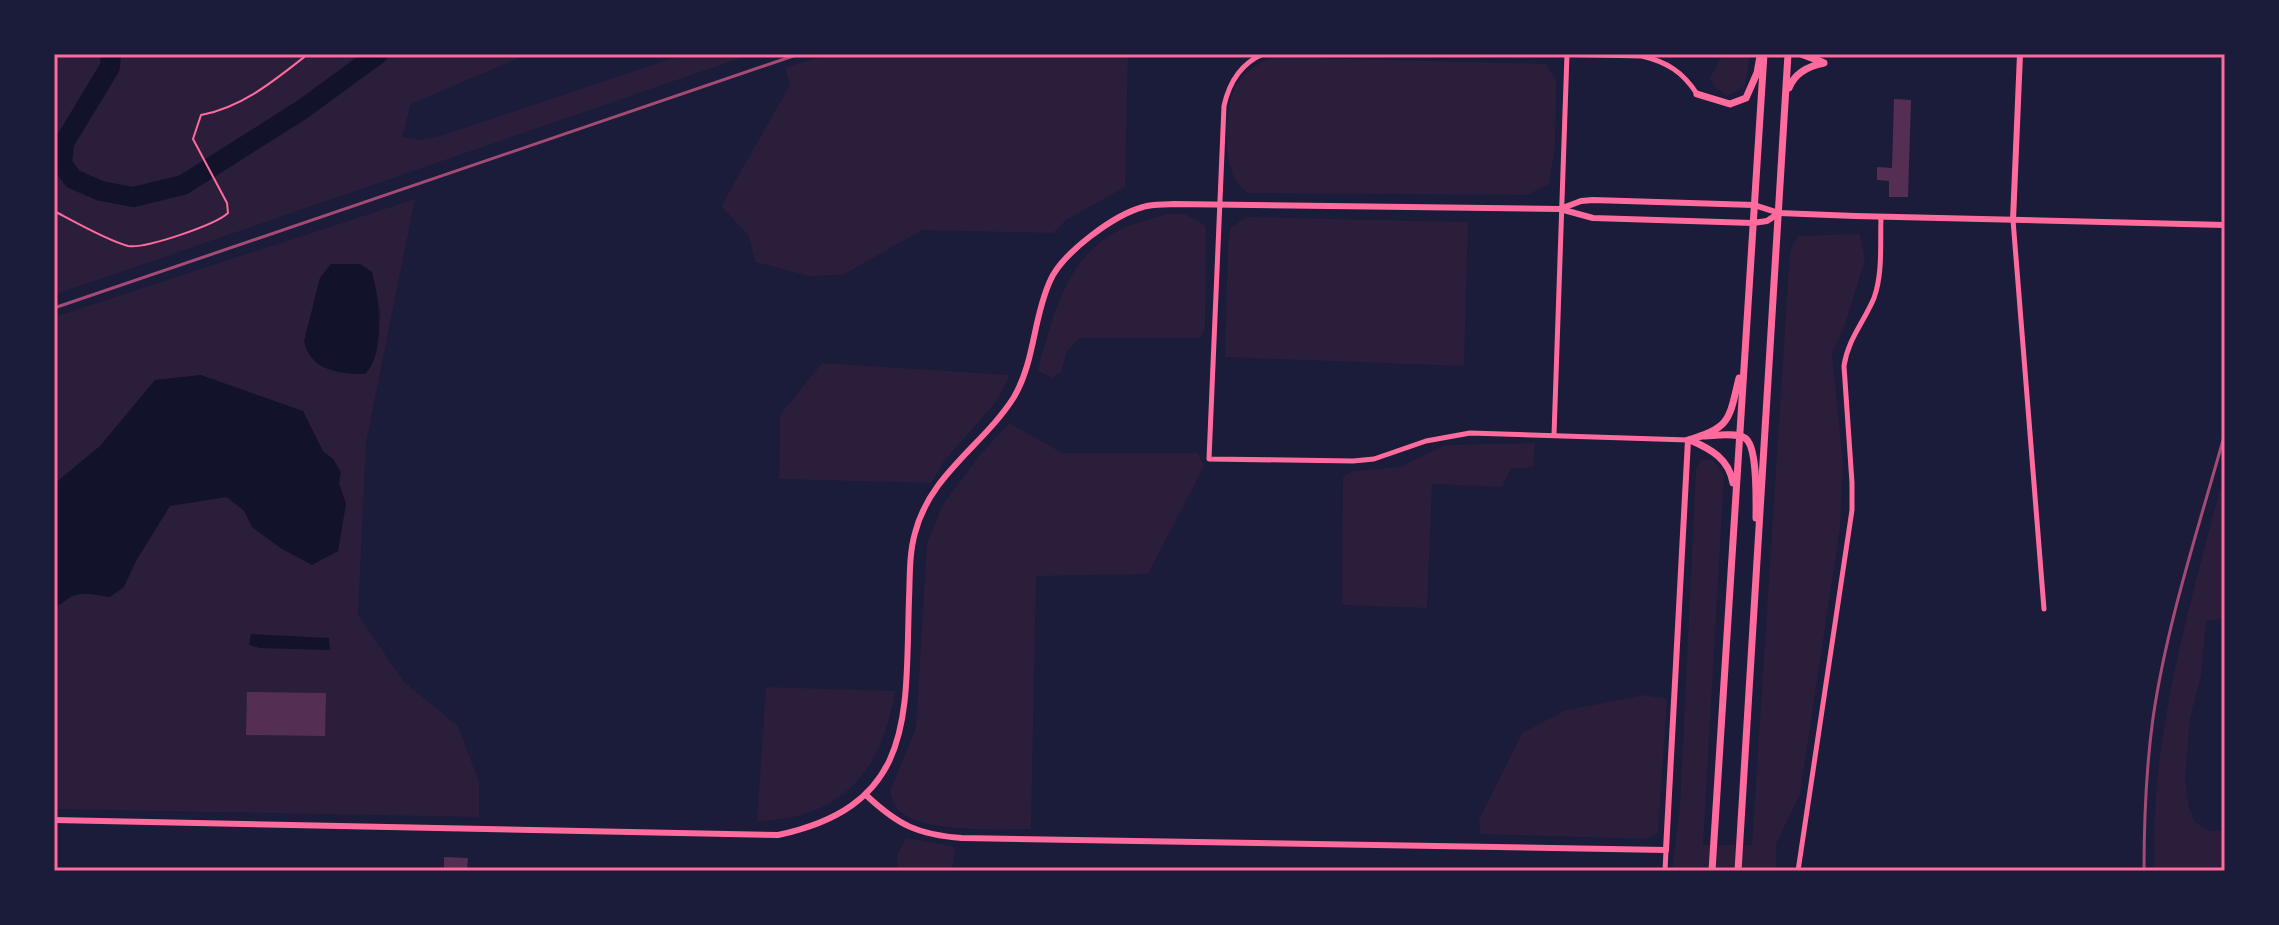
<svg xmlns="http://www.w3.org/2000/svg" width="2279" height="925" viewBox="0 0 2279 925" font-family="'PT Serif',serif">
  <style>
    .green { fill: #2a1e3b; fill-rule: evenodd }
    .water { fill: #12122b }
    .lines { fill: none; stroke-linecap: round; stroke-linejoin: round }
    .river { stroke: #12122b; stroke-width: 20 }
    .building { fill: #542f53 }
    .path { stroke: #ff6b9d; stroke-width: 2 }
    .minor { stroke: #ff6b9d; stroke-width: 5 }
    .tertiary { stroke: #ff6b9d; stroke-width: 6 }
    .secondary { stroke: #ff6b9d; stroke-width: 7 }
    .rail { stroke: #a44b75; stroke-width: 3 }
    .neatline { fill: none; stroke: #ff6b9d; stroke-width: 3 }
  </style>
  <rect width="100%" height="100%" fill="#1b1b3a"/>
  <g class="green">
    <polygon points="54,54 528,54 411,104 402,137 417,140 444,135 685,54 752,54 54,295"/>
    <polygon points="827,54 1128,54 1125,187 1066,220 1053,233 922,230 843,275 809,276 755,262 749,236 721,206 790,85 785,68"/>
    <polygon points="1723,54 1750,54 1745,86 1727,96 1714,86 1710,78"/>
    <path d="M 1274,57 L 1546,64 L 1556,80 L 1555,146 L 1549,184 L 1527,195 L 1247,193 C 1243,189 1238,184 1235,179 C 1223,158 1225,109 1235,87 C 1242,72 1260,63 1274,57 Z"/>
    <path d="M 415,199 L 366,443 L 358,615 L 404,682 L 458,726 L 479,782 L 479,817 L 54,809 L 54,317 ZM 331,264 L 350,265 L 375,284 L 381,314 L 376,341 L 376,355 L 310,321 L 320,278 Z"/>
    <path d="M 1167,214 L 1185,214 L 1206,226 L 1205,329 L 1200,338 L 1079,338 L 1067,351 L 1061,372 L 1051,378 L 1038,370 C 1053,315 1066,254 1125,227 C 1138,222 1153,219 1167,214 Z"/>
    <polygon points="1247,217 1468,222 1464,366 1225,357 1228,245 1231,227"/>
    <polygon points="1860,234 1865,259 1845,325 1832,353 1843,465 1840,528 1800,794 1776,844 1776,871 1672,871 1680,807 1696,470 1701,460 1713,460 1724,475 1703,845 1752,845 1790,251 1798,236"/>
    <polygon points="822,363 1010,375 995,403 944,461 931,483 779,479 780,415"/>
    <path d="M 1009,423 L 1062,453 L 1198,453 L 1204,466 L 1148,574 L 1036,576 L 1031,829 C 999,829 919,834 896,808 C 893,804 891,796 890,791 L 916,728 L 927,543 L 942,506 L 980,455 Z"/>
    <polygon points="1535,443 1533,467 1510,469 1502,487 1432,484 1427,608 1342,605 1343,477 1353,471 1400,467 1445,445"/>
    <path d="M 2225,473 L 2225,563 L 2221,569 L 2225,580 L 2225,618 L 2206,621 L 2201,676 L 2190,718 L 2185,780 L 2189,807 L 2195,822 L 2209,831 L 2225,831 L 2225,871 L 2155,871 C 2150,772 2172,675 2196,580 C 2206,545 2214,508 2225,473 Z"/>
    <path d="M 766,687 L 895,691 C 883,770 841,820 757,821 Z"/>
    <polygon points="1645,695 1667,699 1658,833 1647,839 1480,834 1479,819 1522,733 1566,710"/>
    <polygon points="906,838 955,847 952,871 898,871 897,855"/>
  </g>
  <g class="water">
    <path d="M 331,264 L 360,264 L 372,272 C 379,298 386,354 365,374 C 340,374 310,371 304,341 L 320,278 Z"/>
    <path d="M 201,375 L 303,411 L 323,451 L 333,459 L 341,472 L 339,483 L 346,504 L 338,551 L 312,565 L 282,549 L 252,527 L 244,511 L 227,497 L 170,506 L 136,561 L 124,587 L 110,597 C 98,596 85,591 73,596 C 65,599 63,605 54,606 L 54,484 L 100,446 L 155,380 Z"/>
    <polygon points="251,634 329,638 330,650 260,648 249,645"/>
  </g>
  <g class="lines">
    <polyline class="river" points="111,54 110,67 64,143 62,164 73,179 101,191 133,197 183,185 303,109 378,54"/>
  </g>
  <g class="building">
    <polygon points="1894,99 1911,100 1908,197 1889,197 1889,181 1877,180 1877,167 1892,168"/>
    <polygon points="247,692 326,693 325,736 246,735"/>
    <polygon points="444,857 468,858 467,871 444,871"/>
  </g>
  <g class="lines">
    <path class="path" d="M 54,211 C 73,221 108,241 128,246 C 145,249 215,225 228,213 L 227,203 L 193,139 L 201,115 C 243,107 275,80 308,54"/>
    <g class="minor">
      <path d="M 1263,54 C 1240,64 1229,83 1224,106 L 1209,459 L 1353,461 L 1374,459 L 1426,441 L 1470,433 L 1688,440"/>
      <path d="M 1553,54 L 1642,56 C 1667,62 1683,72 1697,94"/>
      <polyline points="2013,220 2044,609"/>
      <polyline points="1554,435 1567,54"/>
      <polyline points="1665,871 1666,850"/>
      <path d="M 1798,871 L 1852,510 L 1852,483 L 1844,366 C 1848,339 1864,322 1874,298 C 1883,273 1880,243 1881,217"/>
    </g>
    <g class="tertiary">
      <polyline points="1560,209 1581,201 1593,200 1754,205 1779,213 1855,216 2225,225"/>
      <polyline points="2013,220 2020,54"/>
      <path d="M 866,795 C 898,825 918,835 962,838 L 1666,850 L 1688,440"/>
      <path d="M 54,820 L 778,835 C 917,805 905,715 909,599 C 910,577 909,554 915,533 C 930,474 984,445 1014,397 C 1035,361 1033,318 1050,281 C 1062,253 1114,215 1143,207 C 1153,204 1164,205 1174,204 L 1560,209 L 1593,218 L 1753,223 L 1767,221 L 1779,213"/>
    </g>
    <g class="secondary">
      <polyline points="1801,54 1822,62"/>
      <path d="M 1789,88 C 1795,72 1809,66 1824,63"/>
      <polyline points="1697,94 1730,104 1746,98 1757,73 1760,56"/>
      <path d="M 1701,436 C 1713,436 1735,432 1745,438 C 1758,446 1756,503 1756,518"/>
      <path d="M 1688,440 C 1731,428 1729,419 1739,378"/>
      <path d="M 1690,440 C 1711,449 1729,459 1733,483"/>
      <polyline points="1712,871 1764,54"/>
      <polyline points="1738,871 1788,54"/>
    </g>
    <g class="rail">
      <polyline points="54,308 799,54"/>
      <path d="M 2144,871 C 2144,820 2146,769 2153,718 C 2167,622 2199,527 2225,433"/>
    </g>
  </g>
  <rect width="2279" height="925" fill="none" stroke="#1b1b3a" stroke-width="112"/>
  <rect x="56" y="56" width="2167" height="813" class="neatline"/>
</svg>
